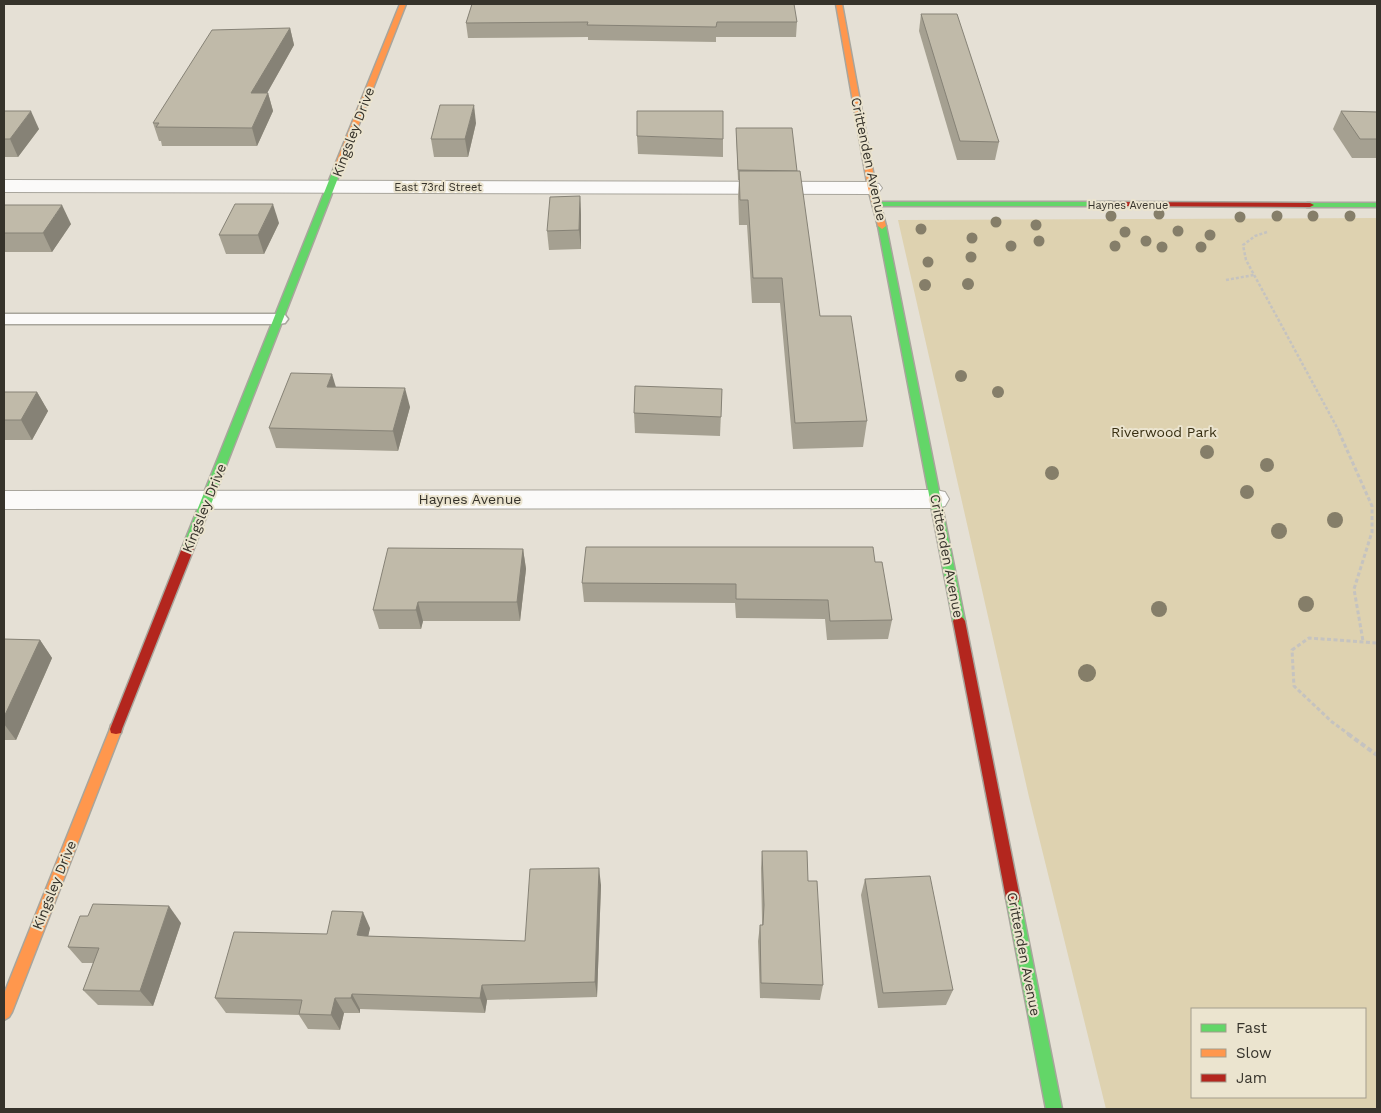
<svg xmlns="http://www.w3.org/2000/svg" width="1381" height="1113" viewBox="0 0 1381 1113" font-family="'Work Sans',sans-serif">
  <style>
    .green { fill: #ded2b0; fill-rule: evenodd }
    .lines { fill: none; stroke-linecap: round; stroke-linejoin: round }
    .lane-casing { stroke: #a8a59c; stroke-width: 3 }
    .street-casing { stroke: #a8a59c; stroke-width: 2 }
    .fast-casing { stroke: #a8a59c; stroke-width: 3 }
    .slow-casing { stroke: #a8a59c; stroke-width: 3 }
    .jam-casing { stroke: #a8a59c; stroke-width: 3 }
    .path-far2 { stroke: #c5c3c0; stroke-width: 2.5; stroke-dasharray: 3 2; stroke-linecap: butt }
    .path-far1 { stroke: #c5c3c0; stroke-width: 3; stroke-dasharray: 4 2.5; stroke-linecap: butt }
    .path { stroke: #c5c3c0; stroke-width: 4; stroke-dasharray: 5 3; stroke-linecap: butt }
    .lane { fill: #fbfaf9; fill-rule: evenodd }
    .street { fill: #fbfaf9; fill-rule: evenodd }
    .fast { fill: #63d668; fill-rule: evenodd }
    .slow { fill: #ff974d; fill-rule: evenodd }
    .jam { fill: #b3261e; fill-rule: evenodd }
    .tree { fill: #857e69 }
    .wall { fill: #a5a091 }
    .shaded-wall { fill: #868276 }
    .building { fill: #c0baa9; stroke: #868276 }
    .labels { text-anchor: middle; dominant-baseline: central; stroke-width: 4; stroke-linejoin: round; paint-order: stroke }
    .far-street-label { font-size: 11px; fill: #36332b; stroke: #ebe4cf }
    .street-label { font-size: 14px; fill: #36332b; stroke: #ebe4cf }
    .park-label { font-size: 14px; fill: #372e11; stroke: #ebe4cf }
  </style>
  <rect width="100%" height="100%" fill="#e5e0d5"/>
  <path class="green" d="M 1377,218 L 1377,1109 L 1106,1109 L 1029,797 L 898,220 ZM 1365,1009 L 1365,1097 L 1192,1097 L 1192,1009 Z"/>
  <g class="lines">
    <g class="lane-casing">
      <polygon id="lane" points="4,314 279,314 285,315 288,319 285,323 279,324 4,324"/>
    </g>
    <g class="street-casing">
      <g id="street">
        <polygon points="4,180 872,182 879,184 882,188 879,192 872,194 4,192"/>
        <polygon points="936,490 945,492 949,499 945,506 936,508 4,509 4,491"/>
      </g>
    </g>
    <g class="fast-casing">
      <g id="fast">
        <polygon points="336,163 343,165 194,548 192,551 184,551 182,548"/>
        <polygon points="875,202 1111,202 1115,204 1111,206 875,206"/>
        <rect x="1307" y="203" width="70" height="4"/>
        <polygon points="882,223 886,226 965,621 963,624 955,624 953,621 878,226"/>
        <polygon points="1013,891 1018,893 1020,898 1062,1109 1046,1109 1006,898 1008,893"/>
      </g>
    </g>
    <g class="slow-casing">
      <g id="slow">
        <polygon points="400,4 406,4 343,165 336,167 335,165"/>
        <polygon points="836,4 842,4 876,188 886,226 882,229 878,226 868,188"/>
        <polygon points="116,724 121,725 122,729 12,1012 9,1017 4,1020 4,994 110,729 111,725"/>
      </g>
    </g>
    <g class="jam-casing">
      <g id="jam">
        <polygon points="1108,202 1310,203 1314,205 1310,207 1111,206 1108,206"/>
        <polygon points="188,544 194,548 122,729 121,733 116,734 111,733 110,729 182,548"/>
        <polygon points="959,616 963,618 965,621 1020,898 1018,903 1013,905 1008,903 1006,898 953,621 955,618"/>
      </g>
    </g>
    <g class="path-far2">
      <polyline points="1267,232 1255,236 1243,245 1246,260 1340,433"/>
      <polyline points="1226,280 1254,275"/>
    </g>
    <g class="path-far1">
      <polyline points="1339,432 1372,506 1372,532 1354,589 1363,641"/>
      <polyline points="1350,735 1332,722 1294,686 1292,650 1309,638 1377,643"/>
    </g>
    <polyline class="path" points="1348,734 1377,755"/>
    <use href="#lane" class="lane"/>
    <use href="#street" class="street"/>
    <use href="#fast" class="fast"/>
    <use href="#slow" class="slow"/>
    <use href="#jam" class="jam"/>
  </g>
  <g class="tree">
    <circle cx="1159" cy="214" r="5.5"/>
    <circle cx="1111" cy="216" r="5.5"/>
    <circle cx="1277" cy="216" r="5.5"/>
    <circle cx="1313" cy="216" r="5.5"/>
    <circle cx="1350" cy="216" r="5.5"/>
    <circle cx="1240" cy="217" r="5.5"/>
    <circle cx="996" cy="222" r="5.5"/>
    <circle cx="1036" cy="225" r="5.5"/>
    <circle cx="921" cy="229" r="5.5"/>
    <circle cx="1178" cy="231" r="5.5"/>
    <circle cx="1125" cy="232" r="5.5"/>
    <circle cx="1210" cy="235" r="5.5"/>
    <circle cx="972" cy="238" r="5.5"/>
    <circle cx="1039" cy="241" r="5.5"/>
    <circle cx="1146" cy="241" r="5.5"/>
    <circle cx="1011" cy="246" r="5.5"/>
    <circle cx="1115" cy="246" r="5.5"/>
    <circle cx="1162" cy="247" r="5.5"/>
    <circle cx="1201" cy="247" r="5.5"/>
    <circle cx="971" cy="257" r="5.5"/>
    <circle cx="928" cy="262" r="5.5"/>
    <circle cx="968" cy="284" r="6"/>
    <circle cx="925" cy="285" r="6"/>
    <circle cx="961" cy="376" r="6"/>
    <circle cx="998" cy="392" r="6"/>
    <circle cx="1207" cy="452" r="7"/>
    <circle cx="1267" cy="465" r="7"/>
    <circle cx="1052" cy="473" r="7"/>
    <circle cx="1247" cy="492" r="7"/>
    <circle cx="1335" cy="520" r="8"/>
    <circle cx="1279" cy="531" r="8"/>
    <circle cx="1306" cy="604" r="8"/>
    <circle cx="1159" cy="609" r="8"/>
    <circle cx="1087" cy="673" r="9"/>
  </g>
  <g class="wall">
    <polygon points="472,4 797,22 796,37 716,37 716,42 588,40 588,37 468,38 466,23"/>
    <polygon points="921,14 999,142 995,160 957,160 919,31"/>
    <polygon points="290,28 294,45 267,93 268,93 273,111 257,146 162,146 161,141 159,141 153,123"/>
    <polygon points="4,111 39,129 18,157 4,157"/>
    <polygon points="1341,111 1377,112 1377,158 1352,158 1333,129"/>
    <polygon points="476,123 468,157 434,157 431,139"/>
    <polygon points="736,128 797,171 820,316 867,421 863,447 793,449 780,303 752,303 747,225 739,225 738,196 739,180 738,180"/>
    <polygon points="637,136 723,139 723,157 638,154"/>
    <polygon points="580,196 581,215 581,249 549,250 547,231"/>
    <polygon points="4,205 71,224 52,252 4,252"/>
    <polygon points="279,223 264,254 226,254 219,235"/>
    <polygon points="336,387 410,407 398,451 276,448 269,428"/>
    <polygon points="722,389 720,436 635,433 634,413"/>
    <polygon points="4,392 37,392 48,411 32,440 4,440"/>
    <polygon points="523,549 526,569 520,621 423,621 421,629 379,629 373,610"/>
    <polygon points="875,562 892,620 888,639 827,640 825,619 736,618 735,603 584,602 582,583"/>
    <polygon points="4,639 40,640 52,658 16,740 4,740"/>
    <polygon points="762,851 808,881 823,985 820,1000 760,998 758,941 760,925 762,925 762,921 761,868"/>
    <polygon points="865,879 953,990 946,1005 878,1008 861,895"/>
    <polygon points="601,885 597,997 487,1000 485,1013 360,1009 360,1013 344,1013 340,1030 308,1029 299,1015 226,1013 215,998 327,934 370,928 368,936 525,941"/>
    <polygon points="181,923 153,1006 98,1005 83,990 93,963 82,963 68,947"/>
  </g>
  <g class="shaded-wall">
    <polygon points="290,28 294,45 257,111 251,93"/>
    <polygon points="268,93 273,111 257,146 252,128"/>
    <polygon points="474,105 476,123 468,157 465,139"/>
    <polygon points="31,111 39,129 18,157 10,139"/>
    <polygon points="580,196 581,215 581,249 579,230"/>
    <polygon points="273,204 279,223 264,254 258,235"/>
    <polygon points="62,205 71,224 52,252 43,233"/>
    <polygon points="332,374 338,394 327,387"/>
    <polygon points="405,388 410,407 398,451 393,431"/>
    <polygon points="37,392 48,411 32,440 21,420"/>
    <polygon points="523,549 526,569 520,621 517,602"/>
    <polygon points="418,602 423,621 421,629 416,610"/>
    <polygon points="40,640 52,658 16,740 4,724 4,717"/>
    <polygon points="599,868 601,885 597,997 595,982"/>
    <polygon points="169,906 181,923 153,1006 140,991"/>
    <polygon points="363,912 370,928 365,951 357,935"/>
    <polygon points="482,985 487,1000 485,1013 480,998"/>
    <polygon points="352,994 360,1009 360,1013 351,998"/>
    <polygon points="335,998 344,1013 340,1030 331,1015"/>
  </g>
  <g class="building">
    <polygon points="472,4 794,4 797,22 717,22 716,27 587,25 588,22 466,23"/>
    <polygon points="921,14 957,14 999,142 960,141"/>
    <polygon points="290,28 251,93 268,93 252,128 156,127 159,123 153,123 212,30"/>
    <polygon points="440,105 474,105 465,139 431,139"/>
    <polygon points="4,111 31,111 10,139 4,139"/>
    <polygon points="637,111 723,111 723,139 637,136"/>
    <polygon points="1341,111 1377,112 1377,139 1360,139"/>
    <polygon points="736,128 792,128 797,171 738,170"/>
    <polygon points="739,171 800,171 820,316 851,316 867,421 795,423 782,278 753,278 748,200 740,200"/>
    <polygon points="580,196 579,230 547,231 550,197"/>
    <polygon points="235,204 273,204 258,235 219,235"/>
    <polygon points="4,205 62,205 43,233 4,233"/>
    <polygon points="291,373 332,374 327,387 405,388 393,431 269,428"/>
    <polygon points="635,386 722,389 721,417 634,413"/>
    <polygon points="4,392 37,392 21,420 4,420"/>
    <polygon points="586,547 873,547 875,562 882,562 892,620 830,621 828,600 736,599 736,584 582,583"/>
    <polygon points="388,548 523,549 517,602 418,602 416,610 373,610"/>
    <polygon points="4,639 40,640 4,717"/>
    <polygon points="762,851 807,851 808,881 817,881 823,985 761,983 760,925 763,925 764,905"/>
    <polygon points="599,868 595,982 482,985 480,998 352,994 351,998 335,998 331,1015 299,1014 302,1000 215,998 234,932 327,934 332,911 363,912 357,935 365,936 525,941 530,869"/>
    <polygon points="930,876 953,990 883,993 865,879"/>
    <polygon points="93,904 169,906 140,991 83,990 99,948 68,947 80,916 88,916"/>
  </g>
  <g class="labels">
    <g class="far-street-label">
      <text x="438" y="187">East 73rd Street</text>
      <text x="1128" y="205">Haynes Avenue</text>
    </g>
    <g class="street-label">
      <text transform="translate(353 132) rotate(-69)">Kingsley Drive</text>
      <text transform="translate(869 159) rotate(78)">Crittenden Avenue</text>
      <text x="470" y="499">Haynes Avenue</text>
      <text transform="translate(204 508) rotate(-68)">Kingsley Drive</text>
      <text transform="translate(947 556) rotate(79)">Crittenden Avenue</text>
      <text transform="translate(54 885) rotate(-68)">Kingsley Drive</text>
      <text transform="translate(1024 954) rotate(79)">Crittenden Avenue</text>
    </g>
    <g class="park-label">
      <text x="1164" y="432">Riverwood Park</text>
    </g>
  </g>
  <rect width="1381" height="1113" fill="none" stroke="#36332b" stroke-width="10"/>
  <rect x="1191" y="1008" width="175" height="90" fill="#ebe4cf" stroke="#a39d8d"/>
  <rect x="1201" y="1024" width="25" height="8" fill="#63d668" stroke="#a39d8d"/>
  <text x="1236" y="1033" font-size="15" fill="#36332b">Fast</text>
  <rect x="1201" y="1049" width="25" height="8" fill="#ff974d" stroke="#a39d8d"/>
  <text x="1236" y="1058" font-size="15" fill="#36332b">Slow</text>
  <rect x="1201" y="1074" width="25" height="8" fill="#b3261e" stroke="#a39d8d"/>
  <text x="1236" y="1083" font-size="15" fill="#36332b">Jam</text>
</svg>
